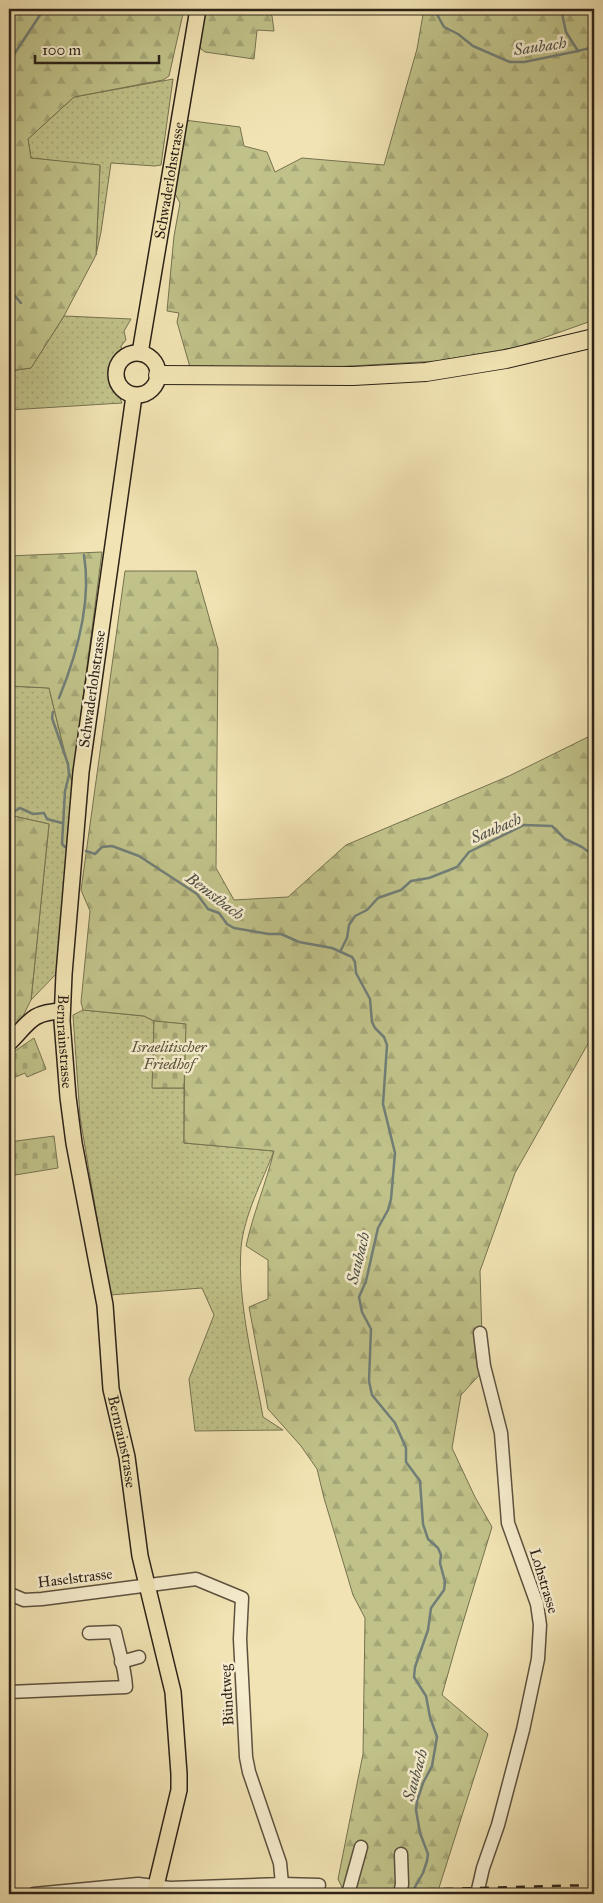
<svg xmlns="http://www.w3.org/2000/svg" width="603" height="1903" viewBox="0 0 603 1903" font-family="'IM FELL Great Primer',serif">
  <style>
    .grass { fill: url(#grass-dots); stroke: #767250 }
    .forest { fill: url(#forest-firs); stroke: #767250 }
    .cemetery { fill: url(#cemetery-stones); stroke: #767250 }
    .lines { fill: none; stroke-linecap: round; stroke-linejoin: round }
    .stream { stroke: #717e77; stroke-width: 2.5 }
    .minor-casing { stroke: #5d523f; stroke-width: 15 }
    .major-casing { stroke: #2c2218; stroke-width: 18 }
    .highway-casing { stroke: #2c2218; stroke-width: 20 }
    .minor { stroke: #f6edce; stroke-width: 12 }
    .major { stroke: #f1e3b3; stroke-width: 15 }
    .highway { stroke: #f1e3b3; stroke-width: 18 }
    .rail { stroke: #2c2218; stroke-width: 2.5; stroke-dasharray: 9 9; stroke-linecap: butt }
    .labels { text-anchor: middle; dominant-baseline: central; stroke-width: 5; stroke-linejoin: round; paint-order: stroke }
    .street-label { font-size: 15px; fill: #2c2218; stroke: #f6edce }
    .park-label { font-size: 15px; font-style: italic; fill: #58523a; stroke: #f6edce }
    .water-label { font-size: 16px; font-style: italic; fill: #4e5048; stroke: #f6edce }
  </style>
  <defs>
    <pattern id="grass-dots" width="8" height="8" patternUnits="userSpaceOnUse" patternTransform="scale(1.25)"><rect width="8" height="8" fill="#c0c289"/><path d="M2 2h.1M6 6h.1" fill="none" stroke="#a5a676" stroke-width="1.8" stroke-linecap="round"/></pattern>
    <pattern id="forest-firs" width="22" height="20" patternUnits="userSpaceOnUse" patternTransform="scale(1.25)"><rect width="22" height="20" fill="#c0c289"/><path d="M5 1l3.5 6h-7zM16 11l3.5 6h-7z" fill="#a5a676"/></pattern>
    <pattern id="cemetery-stones" width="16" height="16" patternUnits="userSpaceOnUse" patternTransform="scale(1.25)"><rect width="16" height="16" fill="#c0c289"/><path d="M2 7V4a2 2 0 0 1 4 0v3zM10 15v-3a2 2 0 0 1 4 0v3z" fill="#a5a676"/></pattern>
  </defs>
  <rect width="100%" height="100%" fill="#f1e3b3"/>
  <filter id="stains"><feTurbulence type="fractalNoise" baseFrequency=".004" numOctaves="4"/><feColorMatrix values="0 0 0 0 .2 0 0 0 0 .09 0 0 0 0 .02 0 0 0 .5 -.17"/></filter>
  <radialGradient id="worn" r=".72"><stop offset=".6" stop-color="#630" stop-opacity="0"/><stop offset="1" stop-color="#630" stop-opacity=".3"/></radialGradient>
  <g class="grass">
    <polygon points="173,79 161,165 155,166 111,163 101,232 96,255 100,166 31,158 28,139 74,97"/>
    <path d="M 64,316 L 131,319 L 124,331 L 126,340 L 121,346 L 122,351 C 108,374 112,380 122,403 L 9,410 L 9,371 L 31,368 Z"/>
    <polygon points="9,686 49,688 72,782 57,973 31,1000 49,824 9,815"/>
    <path d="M 83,1010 L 144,1016 L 154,1021 L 153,1088 L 184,1088 L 184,1143 L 274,1151 C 262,1182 244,1215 241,1248 C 237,1301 254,1365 263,1417 L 283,1430 L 195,1431 L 189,1379 L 214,1315 L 202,1288 L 110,1295 L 80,1117 L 73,1015 Z"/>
  </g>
  <g class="forest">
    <polygon points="9,9 184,9 169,76 163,80 74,97 28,139 31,158 100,165 96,255 64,316 31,368 9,371"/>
    <polygon points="203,9 266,9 272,16 274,31 257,30 254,59 205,52 201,49 198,42"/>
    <polygon points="424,9 594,9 594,320 518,347 437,361 333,367 190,367 177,322 179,313 167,311 174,236 180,203 173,190 184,120 240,127 244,146 267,152 275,172 302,158 384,165 417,49"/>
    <polygon points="102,552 72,782 49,688 9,686 9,556"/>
    <path d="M 125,571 L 196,571 L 218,649 L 216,868 L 234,900 L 288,897 L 346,845 L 509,776 L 594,734 L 594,1033 L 515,1173 L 480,1271 L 483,1371 L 461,1395 L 452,1448 L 475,1497 L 492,1527 L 457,1642 L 442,1695 L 488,1734 L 437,1894 L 345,1894 L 338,1879 L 363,1754 L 365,1618 L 353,1595 L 324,1498 L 317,1469 L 301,1446 L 268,1409 L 249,1307 L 268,1299 L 268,1260 L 246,1246 C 253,1214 266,1183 274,1151 L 184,1143 L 185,1024 L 154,1021 L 144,1016 L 83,1010 L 81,1002 L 90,911 L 81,890 Z"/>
    <polygon points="9,815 49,824 31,1000 16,1030 9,1035"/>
  </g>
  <g class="cemetery">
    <polygon points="154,1021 186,1024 184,1088 152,1088"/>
    <polygon points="34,1038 46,1069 27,1077 25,1073 11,1079 9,1074 9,1055"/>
    <polygon points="54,1136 58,1168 9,1176 9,1142"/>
  </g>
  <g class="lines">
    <g class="stream">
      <polyline points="434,9 444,27 458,34 473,46 510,62 524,62 578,51"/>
      <polyline points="561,9 566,32 578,51 594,47"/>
      <polyline points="9,62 44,9"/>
      <polyline points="9,289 21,303"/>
      <path d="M 59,698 C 77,654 92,603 84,555"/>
      <polyline points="53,712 52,718 68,764 69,775 65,791 62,844 65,847"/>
      <polyline points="9,805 11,810 15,811 20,808 33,814 44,813 47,819 62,823"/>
      <polyline points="86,851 95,854 102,847 112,846 139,856 197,894 208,909 219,913 227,924 234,928 269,934 281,934 299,942 332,948 352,957 355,962 356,973 370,999 372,1022 375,1028 384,1037 387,1045 383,1104 395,1153 391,1199 388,1210 378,1228 366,1281 359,1297 362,1312 371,1329 369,1381 372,1395 395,1423 406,1448 406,1462 420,1481 423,1524 428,1539 438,1548 441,1555 440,1563 445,1582 444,1590 431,1608 428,1630 415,1667 414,1677 426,1696 430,1717 437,1737 432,1766 423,1783 417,1801 416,1810 420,1833 428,1854 427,1861 423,1873 411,1894"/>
      <polyline points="340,952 347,938 349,925 355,916 367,910 378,898 401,890 411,881 429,878 457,867 469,852 524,825 552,826 565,839 582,847 594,856"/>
    </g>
    <g class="minor-casing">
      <g id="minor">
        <polyline points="9,1596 10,1594 24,1600 42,1599 196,1579 242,1598 240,1639 246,1757 249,1772 280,1863 282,1884 170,1888 138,1884 34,1894"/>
        <polyline points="121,1662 139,1657"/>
        <path d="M 9,1692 L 126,1687 C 125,1668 119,1651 115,1632 L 89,1633"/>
        <polyline points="282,1884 319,1885"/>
        <polyline points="348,1894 361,1847"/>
        <polyline points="400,1894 402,1884 401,1854"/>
        <polyline points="477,1894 483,1868 498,1825 523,1730 538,1659 540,1625 537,1604 508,1523 501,1433 484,1366 480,1333"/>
      </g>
    </g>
    <g class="major-casing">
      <g id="major">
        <circle cx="137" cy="374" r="21"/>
        <path id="s1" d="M 140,353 L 198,9"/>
        <path id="s2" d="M 134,396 L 81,772 L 64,974 L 62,1021 L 68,1097 L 74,1143 L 105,1305 L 111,1389 L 127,1457 L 140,1556 L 173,1692 L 179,1774 L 179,1790 L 154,1894"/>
        <path d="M 9,1043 C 29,1023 31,1012 62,1011"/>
      </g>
    </g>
    <g class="highway-casing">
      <polyline id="highway" points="158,375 353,376 426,372 506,359 594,338"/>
    </g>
    <use href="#minor" class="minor"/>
    <use href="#major" class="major"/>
    <use href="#highway" class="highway"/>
    <polyline class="rail" points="246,1894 594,1885"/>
  </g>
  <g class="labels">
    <g class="street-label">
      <text stroke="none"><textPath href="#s1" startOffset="175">Schwaderlohstrasse</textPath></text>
      <text transform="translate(92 689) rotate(-82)">Schwaderlohstrasse</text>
      <text stroke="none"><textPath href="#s2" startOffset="650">Bernrainstrasse</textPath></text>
      <text stroke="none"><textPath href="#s2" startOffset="1055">Bernrainstrasse</textPath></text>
      <text transform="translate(75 1578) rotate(-7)">Haselstrasse</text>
      <text transform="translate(544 1581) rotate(73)">Lohstrasse</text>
      <text transform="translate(227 1695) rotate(-93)">Bündtweg</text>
    </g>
    <g class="park-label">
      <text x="169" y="1047">Israelitischer<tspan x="169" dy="17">Friedhof</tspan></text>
    </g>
    <g class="water-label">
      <text transform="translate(540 46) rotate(-8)">Saubach</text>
      <text transform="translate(496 828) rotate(-23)">Saubach</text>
      <text transform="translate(215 896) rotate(37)">Bemstbach</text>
      <text transform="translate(358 1258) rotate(-76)">Saubach</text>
      <text transform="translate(415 1775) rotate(-74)">Saubach</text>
    </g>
  </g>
  <rect width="603" height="1903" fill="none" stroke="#f1e3b3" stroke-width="30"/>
  <rect x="10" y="10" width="583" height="1883" fill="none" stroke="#2c2218" stroke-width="2.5"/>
  <rect x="15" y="15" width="573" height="1873" fill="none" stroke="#2c2218"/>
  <path d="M35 55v8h124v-8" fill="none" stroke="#2c2218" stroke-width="2.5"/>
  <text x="42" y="55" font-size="15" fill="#2c2218" stroke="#f6edce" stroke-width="4" paint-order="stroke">100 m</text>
  <rect width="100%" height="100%" filter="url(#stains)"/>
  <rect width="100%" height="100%" fill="url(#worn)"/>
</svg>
